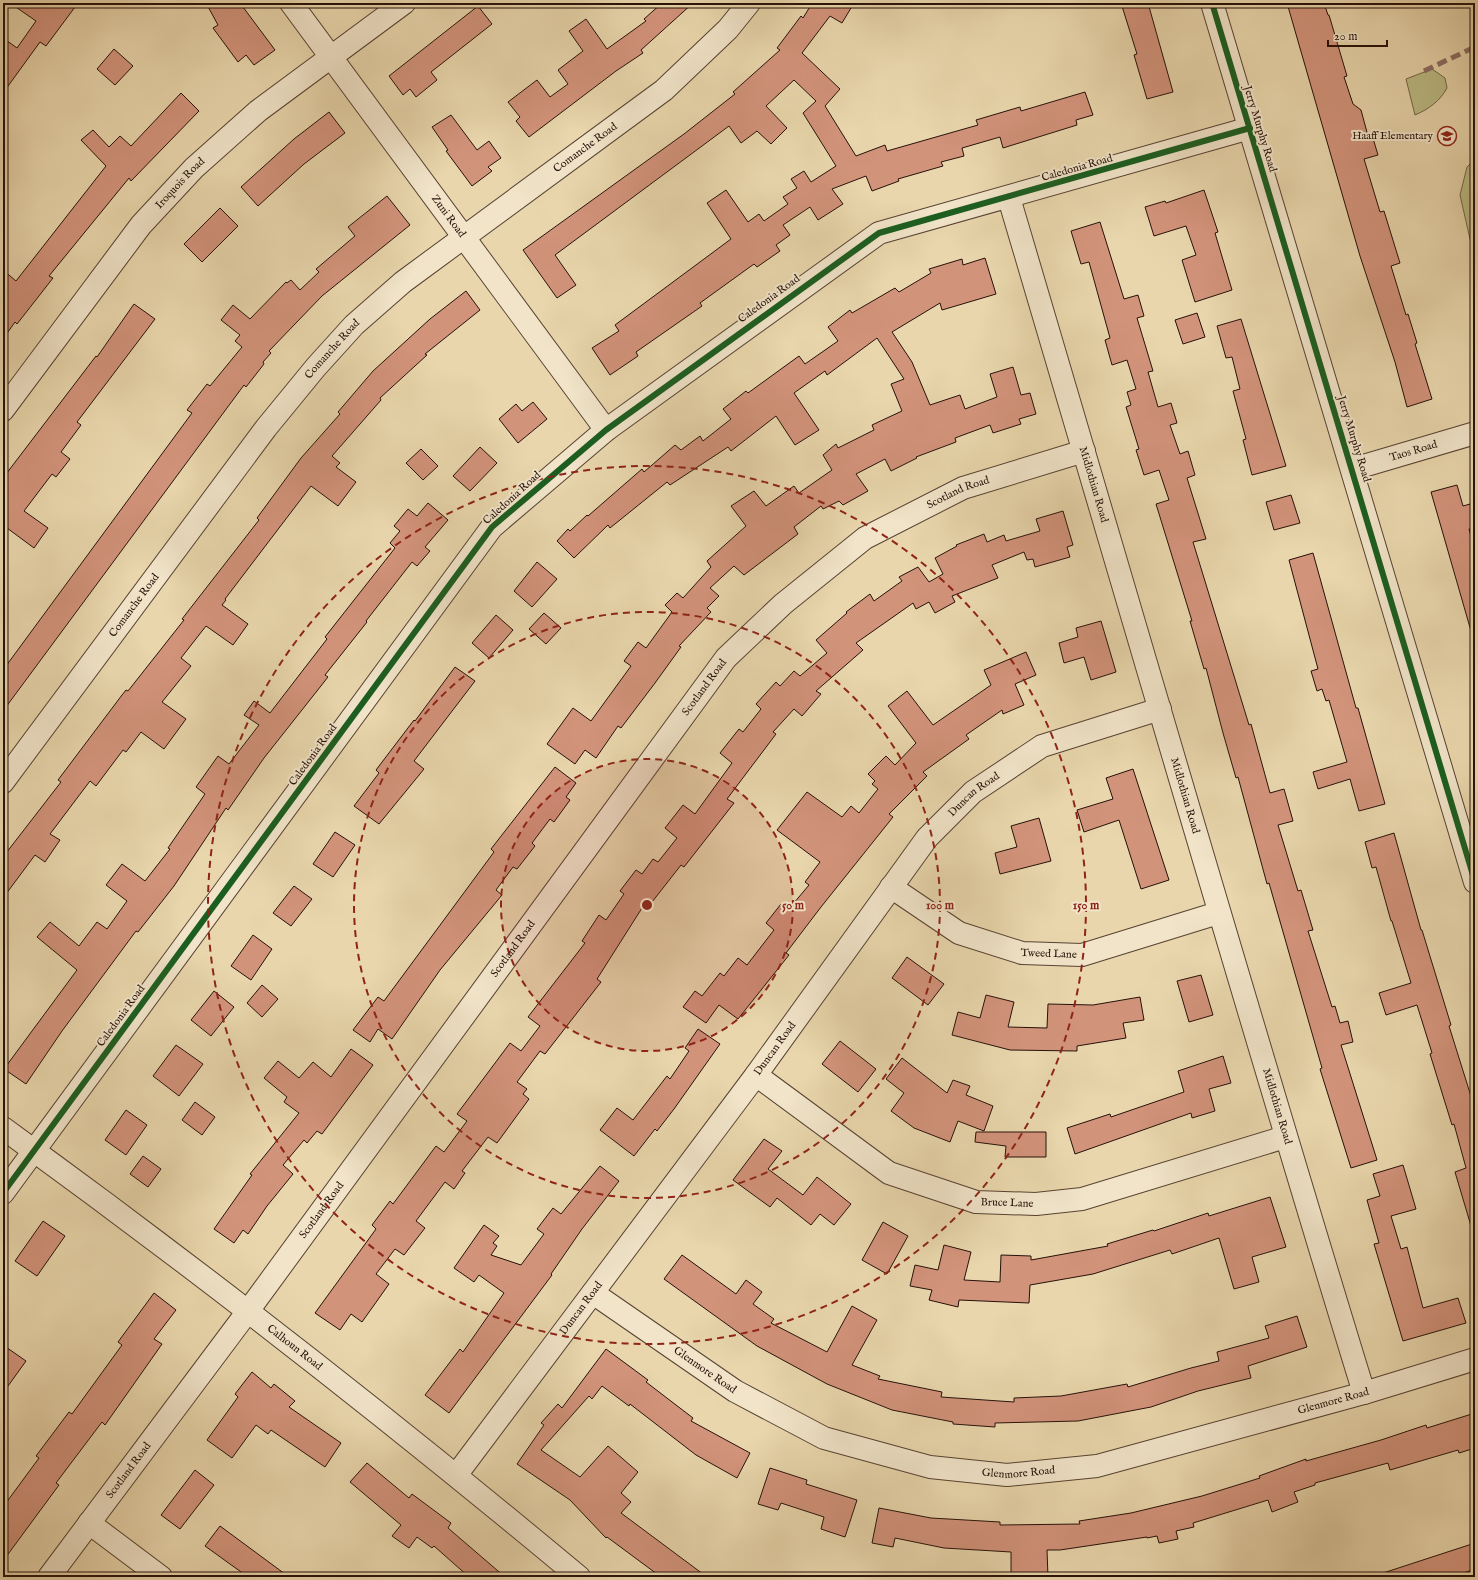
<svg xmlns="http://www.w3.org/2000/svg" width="1478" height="1580" viewBox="0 0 1478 1580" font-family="'IM FELL English',serif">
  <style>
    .green { fill: #bcbc85; stroke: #716647 }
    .building { fill: #d2937b; stroke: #261109 }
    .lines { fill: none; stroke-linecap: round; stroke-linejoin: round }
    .minor-casing { stroke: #574232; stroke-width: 24 }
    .minor { stroke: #f1e4c9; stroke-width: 22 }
    .quiet { stroke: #8d6e63; stroke-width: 5; stroke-dasharray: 10 5; stroke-linecap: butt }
    .cycleway-casing { stroke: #f1e4c9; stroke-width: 8 }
    .cycleway { stroke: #1b5e20; stroke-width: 6 }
    .ring { fill: none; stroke: #8f2418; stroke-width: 2; stroke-dasharray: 7 5 }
    .labels { text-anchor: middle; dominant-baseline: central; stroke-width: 4; stroke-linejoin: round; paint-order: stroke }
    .street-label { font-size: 11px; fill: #261109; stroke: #f1e4c9 }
    .poi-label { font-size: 11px; fill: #261109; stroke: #f1e4c9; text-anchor: end }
    .centre { fill: #8f2418; stroke: #f1e4c9; stroke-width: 2 }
    .ring-label { font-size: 12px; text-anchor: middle; font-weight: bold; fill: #8f2418; stroke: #f1e4c9; stroke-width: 4; stroke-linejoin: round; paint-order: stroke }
  </style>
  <rect width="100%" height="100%" fill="#e9d6ac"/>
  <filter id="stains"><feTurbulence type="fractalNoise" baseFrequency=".005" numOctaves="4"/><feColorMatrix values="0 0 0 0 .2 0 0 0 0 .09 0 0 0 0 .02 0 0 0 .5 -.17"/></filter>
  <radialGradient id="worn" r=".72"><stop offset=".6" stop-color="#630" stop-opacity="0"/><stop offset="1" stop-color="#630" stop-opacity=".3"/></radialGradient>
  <g class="green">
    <path d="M 1432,69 L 1445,78 L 1447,88 C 1440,101 1429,109 1415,115 L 1406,79 Z"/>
    <polygon points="1475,159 1475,246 1470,239 1460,195 1467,167"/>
  </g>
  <g class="building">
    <polygon points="10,3 78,3 46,46 40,42 3,93 3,38 17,48 36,21"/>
    <polygon points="206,3 240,3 275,50 254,65 246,55 238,62 213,28 218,25"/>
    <polygon points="662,3 693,3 641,50 643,53 616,71 529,137 516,121 520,117 508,102 537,80 550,97 568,84 558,70 583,51 569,31 586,19 607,49 646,21 644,19"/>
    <polygon points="807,3 854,3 842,23 830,16 802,53 840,89 825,106 856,156 885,145 887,151 978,125 976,120 1020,107 1021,111 1085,92 1093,115 1076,120 1077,125 1003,148 1000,137 962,148 964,156 941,162 943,166 898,179 899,181 872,191 866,176 832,189 843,204 818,220 810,207 783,225 790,235 776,245 780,251 757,267 754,264 700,303 702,306 636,352 638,356 610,375 592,348 619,331 615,325 731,239 707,203 726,190 748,222 759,214 764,221 788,204 783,197 797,188 791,179 804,171 811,182 836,166 803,113 816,101 794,80 766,106 787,128 771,144 757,131 741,143 729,126 555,255 576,285 557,298 523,250 684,134 735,94 733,92 780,50 777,48 801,16 803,18 811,5"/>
    <polygon points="1121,3 1148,3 1173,92 1147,99 1134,55 1137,54"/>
    <polygon points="1287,3 1324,3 1328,15 1329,15 1347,76 1344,77 1353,104 1361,110 1368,136 1372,135 1378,155 1364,159 1380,212 1384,211 1400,263 1391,266 1406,315 1408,314 1417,343 1415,344 1432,399 1407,407 1395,362 1360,256"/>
    <polygon points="478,6 492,24 431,72 437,80 416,97 410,89 403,95 389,76"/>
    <polygon points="114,49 133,66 115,85 97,69"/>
    <polygon points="181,93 199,111 131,181 129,178 49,276 53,278 17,324 15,322 3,339 3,270 16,281 106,166 81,140 93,130 109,147 120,136 131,146"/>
    <polygon points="329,112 345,133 304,164 258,206 241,187 294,139"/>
    <polygon points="451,115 477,150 489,141 501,158 488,167 492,171 472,186 446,151 448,150 432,127"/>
    <polygon points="1204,190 1218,232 1215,233 1232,290 1195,302 1182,260 1196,255 1186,226 1154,236 1145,207 1165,201 1166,203"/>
    <polygon points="387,196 410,225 322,296 269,351 271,353 263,362 264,364 246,387 244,385 3,711 3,670 192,413 187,410 207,384 210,386 242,347 235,341 240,335 221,320 233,305 250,319 286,282 287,283 291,280 300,290 319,272 316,269 355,236 348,227"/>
    <polygon points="220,208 238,226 202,262 184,244"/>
    <polygon points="1100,222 1124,299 1138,295 1144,316 1137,318 1153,371 1148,372 1158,407 1171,403 1177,423 1170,425 1180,454 1188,451 1195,475 1187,478 1206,539 1193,542 1249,725 1251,724 1270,793 1284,789 1293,821 1278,825 1298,891 1301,890 1313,930 1308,931 1332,1007 1335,1006 1340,1023 1348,1021 1353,1042 1341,1045 1377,1160 1351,1168 1320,1069 1322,1068 1269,883 1267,884 1238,777 1236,778 1223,733 1206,668 1204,669 1190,621 1192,621 1156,504 1169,500 1159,470 1144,475 1136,450 1139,449 1126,407 1131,405 1127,392 1136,389 1127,360 1112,365 1105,340 1110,338 1089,262 1081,264 1071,231"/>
    <polygon points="985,258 996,294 942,310 940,303 892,332 912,362 930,405 960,395 965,409 997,397 990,374 1013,367 1021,395 1030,393 1036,414 1019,419 1021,424 993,433 990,425 955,438 956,442 916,457 917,458 891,471 885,459 856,474 868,491 843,505 839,501 823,509 821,506 794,527 798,534 744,575 734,566 710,588 719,596 707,608 711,612 679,646 681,647 655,683 621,728 618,726 596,758 585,750 575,764 547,744 573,708 591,721 631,666 624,661 638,642 646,648 672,612 665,605 677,593 683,598 711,567 707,561 746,526 731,506 754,491 766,506 794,486 799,493 832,470 823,455 836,444 838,448 874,430 872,425 902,411 891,384 904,379 877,338 827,375 825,371 794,393 819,430 795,445 776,416 731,451 728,447 670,485 667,482 610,528 608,525 574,558 557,541 568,529 570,531 587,515 588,516 642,469 644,472 675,445 681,450 700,436 703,441 731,419 723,409 746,391 748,393 799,356 805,364 838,341 828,327 850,310 852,313 895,288 899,292 931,273 929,269 962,259 963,265"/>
    <polygon points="466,291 480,310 425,354 427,355 380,398 381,400 332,456 340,463 336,467 356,482 338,506 311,486 225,599 226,600 222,605 248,624 233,645 206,626 181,658 191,666 162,702 186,719 164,749 141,732 126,752 123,750 96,786 90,781 50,834 60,840 45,862 35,855 3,898 3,857 61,782 58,780 122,695 126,690 128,691 184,620 182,619 259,520 257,518 301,458 340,414 338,412 373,371 430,319"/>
    <polygon points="134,304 155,319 77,422 81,425 61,452 70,459 56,477 52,474 24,511 48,528 34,548 3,525 3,478 96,356 97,357"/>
    <polygon points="1197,313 1205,337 1183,344 1175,320"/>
    <polygon points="1241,319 1286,466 1252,475 1243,440 1246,439 1233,391 1240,389 1232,357 1226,358 1217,326"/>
    <polygon points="533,402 547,419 518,443 499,419 516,404 522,411"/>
    <polygon points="480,447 497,463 470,491 453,476"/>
    <polygon points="421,449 438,466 423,480 406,463"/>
    <polygon points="1457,485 1463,506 1470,504 1475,521 1475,528 1469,529 1475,552 1475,631 1471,631 1431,492"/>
    <polygon points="1291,495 1300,523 1274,530 1266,502"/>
    <polygon points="428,503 448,520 425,547 430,551 417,566 412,562 366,621 367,622 325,675 328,677 264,758 228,810 226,808 174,886 138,932 136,931 62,1031 26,1084 4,1069 77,970 37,937 50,922 79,946 97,922 107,929 127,901 106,885 122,864 145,881 170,849 168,848 205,794 196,787 218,756 229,764 259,725 244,715 254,701 270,713 327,639 325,637 395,548 390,543 400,531 394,526 408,509 417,516"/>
    <polygon points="1063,511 1073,545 1067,547 1070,557 1035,567 1033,559 1027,560 1024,552 992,565 998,578 952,596 955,602 935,613 929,602 916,609 913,603 856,643 863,650 816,691 821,694 802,716 794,709 773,732 776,734 727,799 734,803 684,867 681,865 645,911 642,908 597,979 601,982 545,1054 540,1051 517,1082 527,1089 523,1094 529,1099 497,1143 488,1137 462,1171 465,1173 454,1189 445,1182 416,1221 425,1228 404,1255 395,1249 376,1274 389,1284 362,1322 351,1314 340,1330 315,1313 376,1229 372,1225 390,1201 393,1204 436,1146 444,1152 467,1121 457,1114 510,1043 521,1051 540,1026 528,1017 585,943 582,941 599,915 606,920 624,894 620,891 636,870 642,874 653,859 658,862 677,838 665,828 683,805 695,814 732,763 720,753 739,729 743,732 761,709 756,704 776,682 780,686 794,671 800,676 827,653 816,640 847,613 846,612 870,594 874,601 902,581 899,577 918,567 929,582 943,574 935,558 957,546 956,545 984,534 987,542 1004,535 1006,541 1040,531 1036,519"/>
    <polygon points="1313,553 1356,708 1358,708 1385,804 1359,811 1350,779 1318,789 1313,772 1347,762 1329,700 1326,701 1322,689 1317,691 1311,671 1318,669 1289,560"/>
    <polygon points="537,562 557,579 532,607 514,591"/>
    <polygon points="544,613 561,628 546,644 529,629"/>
    <polygon points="496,615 513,630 489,658 472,643"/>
    <polygon points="1101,621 1116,672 1091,680 1084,657 1064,663 1059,643 1078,637 1076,628"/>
    <polygon points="1026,652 1036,675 1015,684 1024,705 1003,714 1002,710 966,735 969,739 923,772 927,776 889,814 893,817 821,907 786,953 789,955 738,1019 719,1005 706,1023 683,1007 695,991 702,996 720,973 724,976 738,958 747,965 774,930 766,923 781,904 788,910 809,885 805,882 820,862 777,830 807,792 842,817 851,806 859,813 878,789 872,784 875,781 868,774 886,756 895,765 916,743 888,706 907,691 933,725 991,685 984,670"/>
    <polygon points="455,667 475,681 414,761 424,769 379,824 354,806 379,773 376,770 414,720 415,721"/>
    <polygon points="555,767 576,783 566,797 570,800 554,822 550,819 532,843 535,846 517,869 513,867 496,890 502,895 440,970 392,1039 378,1029 370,1042 353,1030 378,997 384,1001 494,852 491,849"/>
    <polygon points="1133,769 1169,880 1141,889 1119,820 1084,832 1077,810 1113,799 1106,778"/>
    <polygon points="1039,818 1051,861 1000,874 995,853 1017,847 1011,826"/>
    <polygon points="335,832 355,845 333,877 313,864"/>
    <polygon points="1394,833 1421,930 1422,930 1451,1025 1449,1026 1475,1109 1475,1225 1471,1226 1455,1172 1466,1168 1454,1124 1452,1125 1430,1054 1432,1053 1417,1005 1386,1015 1379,993 1411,983 1392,921 1391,921 1376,867 1372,868 1365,842"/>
    <polygon points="294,886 312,899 291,926 273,913"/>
    <polygon points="253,935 272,949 251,980 231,966"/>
    <polygon points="907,957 944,984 928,1005 892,978"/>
    <polygon points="1201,975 1213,1015 1189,1022 1177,981"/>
    <polygon points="262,985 278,999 262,1017 247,1003"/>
    <polygon points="214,991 234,1007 211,1036 191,1020"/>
    <polygon points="986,995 1014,1002 1008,1027 1047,1028 1048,1004 1093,1005 1140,997 1144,1020 1123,1023 1126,1038 1077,1046 1077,1051 1010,1050 952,1035 958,1012 980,1018"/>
    <polygon points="698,1029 720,1044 674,1109 657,1131 655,1129 634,1156 600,1130 617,1108 633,1120 667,1076 670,1079 689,1051 685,1048"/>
    <polygon points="840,1041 876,1069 858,1092 822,1064"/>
    <polygon points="176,1045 203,1064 179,1096 153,1076"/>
    <polygon points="351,1049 373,1065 322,1134 317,1131 307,1143 304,1140 283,1165 293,1174 267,1206 248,1234 243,1230 234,1243 214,1229 252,1175 250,1174 299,1113 284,1102 287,1097 264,1078 278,1061 299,1078 313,1062 331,1077"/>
    <polygon points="1223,1056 1231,1083 1209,1089 1215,1111 1192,1118 1191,1113 1075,1154 1067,1128 1110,1114 1111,1117 1184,1092 1178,1071"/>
    <polygon points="902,1058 947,1093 953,1080 970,1086 966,1095 993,1106 984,1131 958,1121 950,1142 914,1128 891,1111 904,1093 886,1079"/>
    <polygon points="195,1102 215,1117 202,1135 182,1120"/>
    <polygon points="126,1110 147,1125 126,1155 105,1140"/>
    <polygon points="976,1132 1046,1132 1046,1157 1005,1157 1006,1146 975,1142"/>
    <polygon points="764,1139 782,1151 768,1169 803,1195 817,1177 851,1204 834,1225 820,1214 811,1225 777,1198 770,1207 733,1180"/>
    <polygon points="143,1156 161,1169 148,1187 130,1174"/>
    <polygon points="1403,1165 1416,1209 1391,1216 1401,1249 1407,1247 1423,1308 1458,1298 1466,1323 1403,1341 1374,1244 1379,1243 1367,1200 1380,1196 1373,1174"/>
    <polygon points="600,1166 619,1181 582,1229 551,1274 552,1275 449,1413 425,1395 460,1349 463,1352 504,1293 479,1275 474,1282 454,1268 484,1225 499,1236 493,1243 497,1246 491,1255 521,1265 544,1234 537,1229 553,1208 561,1214"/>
    <polygon points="1270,1197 1286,1247 1252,1257 1259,1282 1234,1289 1219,1238 1172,1254 1170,1250 1093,1274 1030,1285 1029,1303 959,1300 958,1307 929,1300 932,1290 910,1286 915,1265 938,1270 944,1245 971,1252 964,1280 1000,1282 1001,1255 1031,1256 1031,1260 1108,1246 1107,1244 1153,1230 1154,1231 1208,1213 1209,1216"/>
    <polygon points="43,1221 65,1236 37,1276 15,1261"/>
    <polygon points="883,1222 908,1236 887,1274 862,1260"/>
    <polygon points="682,1255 736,1294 746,1280 762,1292 753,1304 774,1319 771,1323 827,1352 852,1306 877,1320 852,1365 880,1376 878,1379 942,1392 941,1397 1014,1402 1014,1398 1061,1396 1127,1384 1128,1387 1191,1368 1219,1361 1217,1352 1269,1338 1265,1326 1297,1316 1307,1347 1248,1366 1251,1378 1198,1391 1151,1407 1078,1421 995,1423 995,1427 953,1424 953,1422 892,1410 827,1384 757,1346 664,1279"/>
    <polygon points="154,1293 176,1310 154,1339 162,1344 105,1425 102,1422 56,1483 59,1485 3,1561 3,1507 39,1458 36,1456 69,1412 72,1414 122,1345 118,1342"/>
    <polygon points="3,1345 26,1361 3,1393"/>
    <polygon points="606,1349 648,1380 646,1382 693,1418 691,1421 750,1453 737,1478 696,1455 630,1404 629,1406 602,1386 592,1399 589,1396 541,1450 580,1477 608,1446 638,1472 621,1493 631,1502 621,1513 707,1577 661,1577 607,1537 606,1538 570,1500 517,1464 544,1425 541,1423 558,1404 562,1408"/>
    <polygon points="252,1372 271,1388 274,1384 295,1401 289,1407 341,1443 325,1467 271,1430 268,1434 256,1425 232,1458 207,1440 238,1397 235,1394"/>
    <polygon points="1475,1413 1475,1448 1459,1453 1458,1450 1390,1470 1388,1463 1315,1483 1315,1485 1294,1492 1298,1502 1272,1512 1268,1500 1193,1523 1194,1527 1176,1531 1178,1539 1159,1543 1157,1536 1147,1538 1147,1537 1060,1550 1047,1550 1048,1577 1011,1577 1011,1552 944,1548 895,1538 893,1547 872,1543 879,1508 931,1518 1000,1522 1000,1525 1080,1524 1079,1521 1131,1513 1202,1496 1260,1478 1259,1476 1306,1459 1306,1461 1381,1440 1426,1425 1427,1428"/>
    <polygon points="367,1463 409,1498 412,1494 451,1523 448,1528 505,1577 469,1577 434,1546 432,1548 417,1537 409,1548 392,1536 401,1525 350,1482"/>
    <polygon points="770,1468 807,1480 806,1484 857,1500 845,1537 821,1529 824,1517 781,1503 778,1510 758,1504"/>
    <polygon points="195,1470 214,1485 180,1529 161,1515"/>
    <polygon points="220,1526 289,1577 248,1577 205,1546"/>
    <polygon points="1475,1543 1475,1569 1452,1577 1381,1577 1380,1574"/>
  </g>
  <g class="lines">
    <g class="minor-casing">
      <g id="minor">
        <path id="s1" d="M 291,3 L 606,430"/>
        <polyline points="1212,3 1475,882"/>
        <path id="s2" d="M 1009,198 C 1127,596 1242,996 1364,1393"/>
        <path id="s3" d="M 3,410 L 141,225 L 194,168 L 258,111 L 404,3"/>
        <path id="s4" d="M 1353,469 L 1475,433"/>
        <path id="s5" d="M 3,782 L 266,428 L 316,367 L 354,325 L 403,282 L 664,90 L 728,29 L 749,3"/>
        <path id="s6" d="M 891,887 L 959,933 L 1022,953 L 1082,955 L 1218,913"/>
        <path id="s7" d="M 756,1075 L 889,1173 L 976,1202 L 1036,1204 L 1082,1199 L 1285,1137"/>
        <path id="s8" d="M 3,1128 C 200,1271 392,1421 579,1577"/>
        <polyline points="3,1193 492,527 606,430 879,233 1250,128"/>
        <path id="s9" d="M 593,1293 L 735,1391 L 824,1438 L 930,1467 L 1007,1475 L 1097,1466 L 1364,1393 L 1475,1359"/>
        <path id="s10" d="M 457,1474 L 756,1075 L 927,838 L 973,792 L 1042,746 L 1160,709"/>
        <polyline points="89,1523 161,1577"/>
        <path id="s11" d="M 49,1577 L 248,1311 L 726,658 L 783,604 L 865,538 L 963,488 L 1084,451"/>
      </g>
    </g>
    <use href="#minor" class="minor"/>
    <polyline class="quiet" points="1424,71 1475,47"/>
    <g class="cycleway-casing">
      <g id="cycleway">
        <polyline points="1212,3 1475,882"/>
        <polyline points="3,1193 492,527 606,430 879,233 1250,128"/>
      </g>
    </g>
    <use href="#cycleway" class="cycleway"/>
  </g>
  <circle cx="647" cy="905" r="146" fill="#8f2418" fill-opacity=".12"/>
  <g class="ring">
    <circle cx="647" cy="905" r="146"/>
    <circle cx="647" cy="905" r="293"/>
    <circle cx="647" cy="905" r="439"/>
  </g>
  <defs>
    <g id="school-ring" transform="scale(1)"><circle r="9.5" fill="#f1e4c9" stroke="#8f2418" stroke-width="1.5"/><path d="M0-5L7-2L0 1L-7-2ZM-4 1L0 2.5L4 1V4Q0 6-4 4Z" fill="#8f2418"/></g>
  </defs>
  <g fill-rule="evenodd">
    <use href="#school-ring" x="1447" y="136"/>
  </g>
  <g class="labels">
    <g class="street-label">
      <text transform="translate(1260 129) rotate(73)">Jerry Murphy Road</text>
      <text stroke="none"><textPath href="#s5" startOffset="868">Comanche Road</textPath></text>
      <text transform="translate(1077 168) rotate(-16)">Caledonia Road</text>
      <text stroke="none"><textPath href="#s3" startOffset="288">Iroquois Road</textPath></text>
      <text stroke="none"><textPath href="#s1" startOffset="265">Zuni Road</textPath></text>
      <text transform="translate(769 299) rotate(-36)">Caledonia Road</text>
      <text stroke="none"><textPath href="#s5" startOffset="544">Comanche Road</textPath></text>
      <text transform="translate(1354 439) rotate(73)">Jerry Murphy Road</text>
      <text stroke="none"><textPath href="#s4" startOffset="63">Taos Road</textPath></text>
      <text stroke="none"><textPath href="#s2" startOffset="299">Midlothian Road</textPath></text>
      <text stroke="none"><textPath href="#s11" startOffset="1429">Scotland Road</textPath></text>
      <text transform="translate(512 498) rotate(-42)">Caledonia Road</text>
      <text stroke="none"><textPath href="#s5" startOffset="220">Comanche Road</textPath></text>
      <text stroke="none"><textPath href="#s11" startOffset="1105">Scotland Road</textPath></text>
      <text transform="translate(313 755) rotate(-54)">Caledonia Road</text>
      <text stroke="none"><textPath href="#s10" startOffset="855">Duncan Road</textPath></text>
      <text stroke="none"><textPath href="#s2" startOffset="623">Midlothian Road</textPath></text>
      <text stroke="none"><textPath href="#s11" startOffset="781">Scotland Road</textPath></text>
      <text stroke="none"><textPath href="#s6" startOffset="175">Tweed Lane</textPath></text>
      <text transform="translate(121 1016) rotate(-54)">Caledonia Road</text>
      <text stroke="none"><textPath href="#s10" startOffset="531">Duncan Road</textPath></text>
      <text stroke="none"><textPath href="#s2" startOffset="947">Midlothian Road</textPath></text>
      <text stroke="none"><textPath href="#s7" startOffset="288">Bruce Lane</textPath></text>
      <text stroke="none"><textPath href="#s11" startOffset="457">Scotland Road</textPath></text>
      <text stroke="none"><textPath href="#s10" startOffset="207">Duncan Road</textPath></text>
      <text stroke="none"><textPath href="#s8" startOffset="365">Calhoun Road</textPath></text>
      <text stroke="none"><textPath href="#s9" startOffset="136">Glenmore Road</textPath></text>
      <text stroke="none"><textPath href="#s9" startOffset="796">Glenmore Road</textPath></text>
      <text stroke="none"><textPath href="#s11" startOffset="133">Scotland Road</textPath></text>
      <text stroke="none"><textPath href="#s9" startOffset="472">Glenmore Road</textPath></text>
    </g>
    <g class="poi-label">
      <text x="1433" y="136">Haaff Elementary</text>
    </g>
  </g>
  <circle cx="647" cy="905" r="6" class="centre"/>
  <g class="ring-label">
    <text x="793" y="909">50 m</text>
    <text x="940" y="909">100 m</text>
    <text x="1086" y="909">150 m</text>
  </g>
  <rect width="1478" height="1580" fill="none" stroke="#e9d6ac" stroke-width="16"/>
  <rect x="4" y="4" width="1470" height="1572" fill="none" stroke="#261109" stroke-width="2"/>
  <rect x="8" y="8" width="1462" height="1564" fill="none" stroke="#261109"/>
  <path d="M1328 40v6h59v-6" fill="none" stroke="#261109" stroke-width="2"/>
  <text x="1334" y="40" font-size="12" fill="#261109" stroke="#f1e4c9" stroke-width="3" paint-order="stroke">20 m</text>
  <rect width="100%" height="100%" filter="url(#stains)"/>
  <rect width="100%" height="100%" fill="url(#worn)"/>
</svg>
